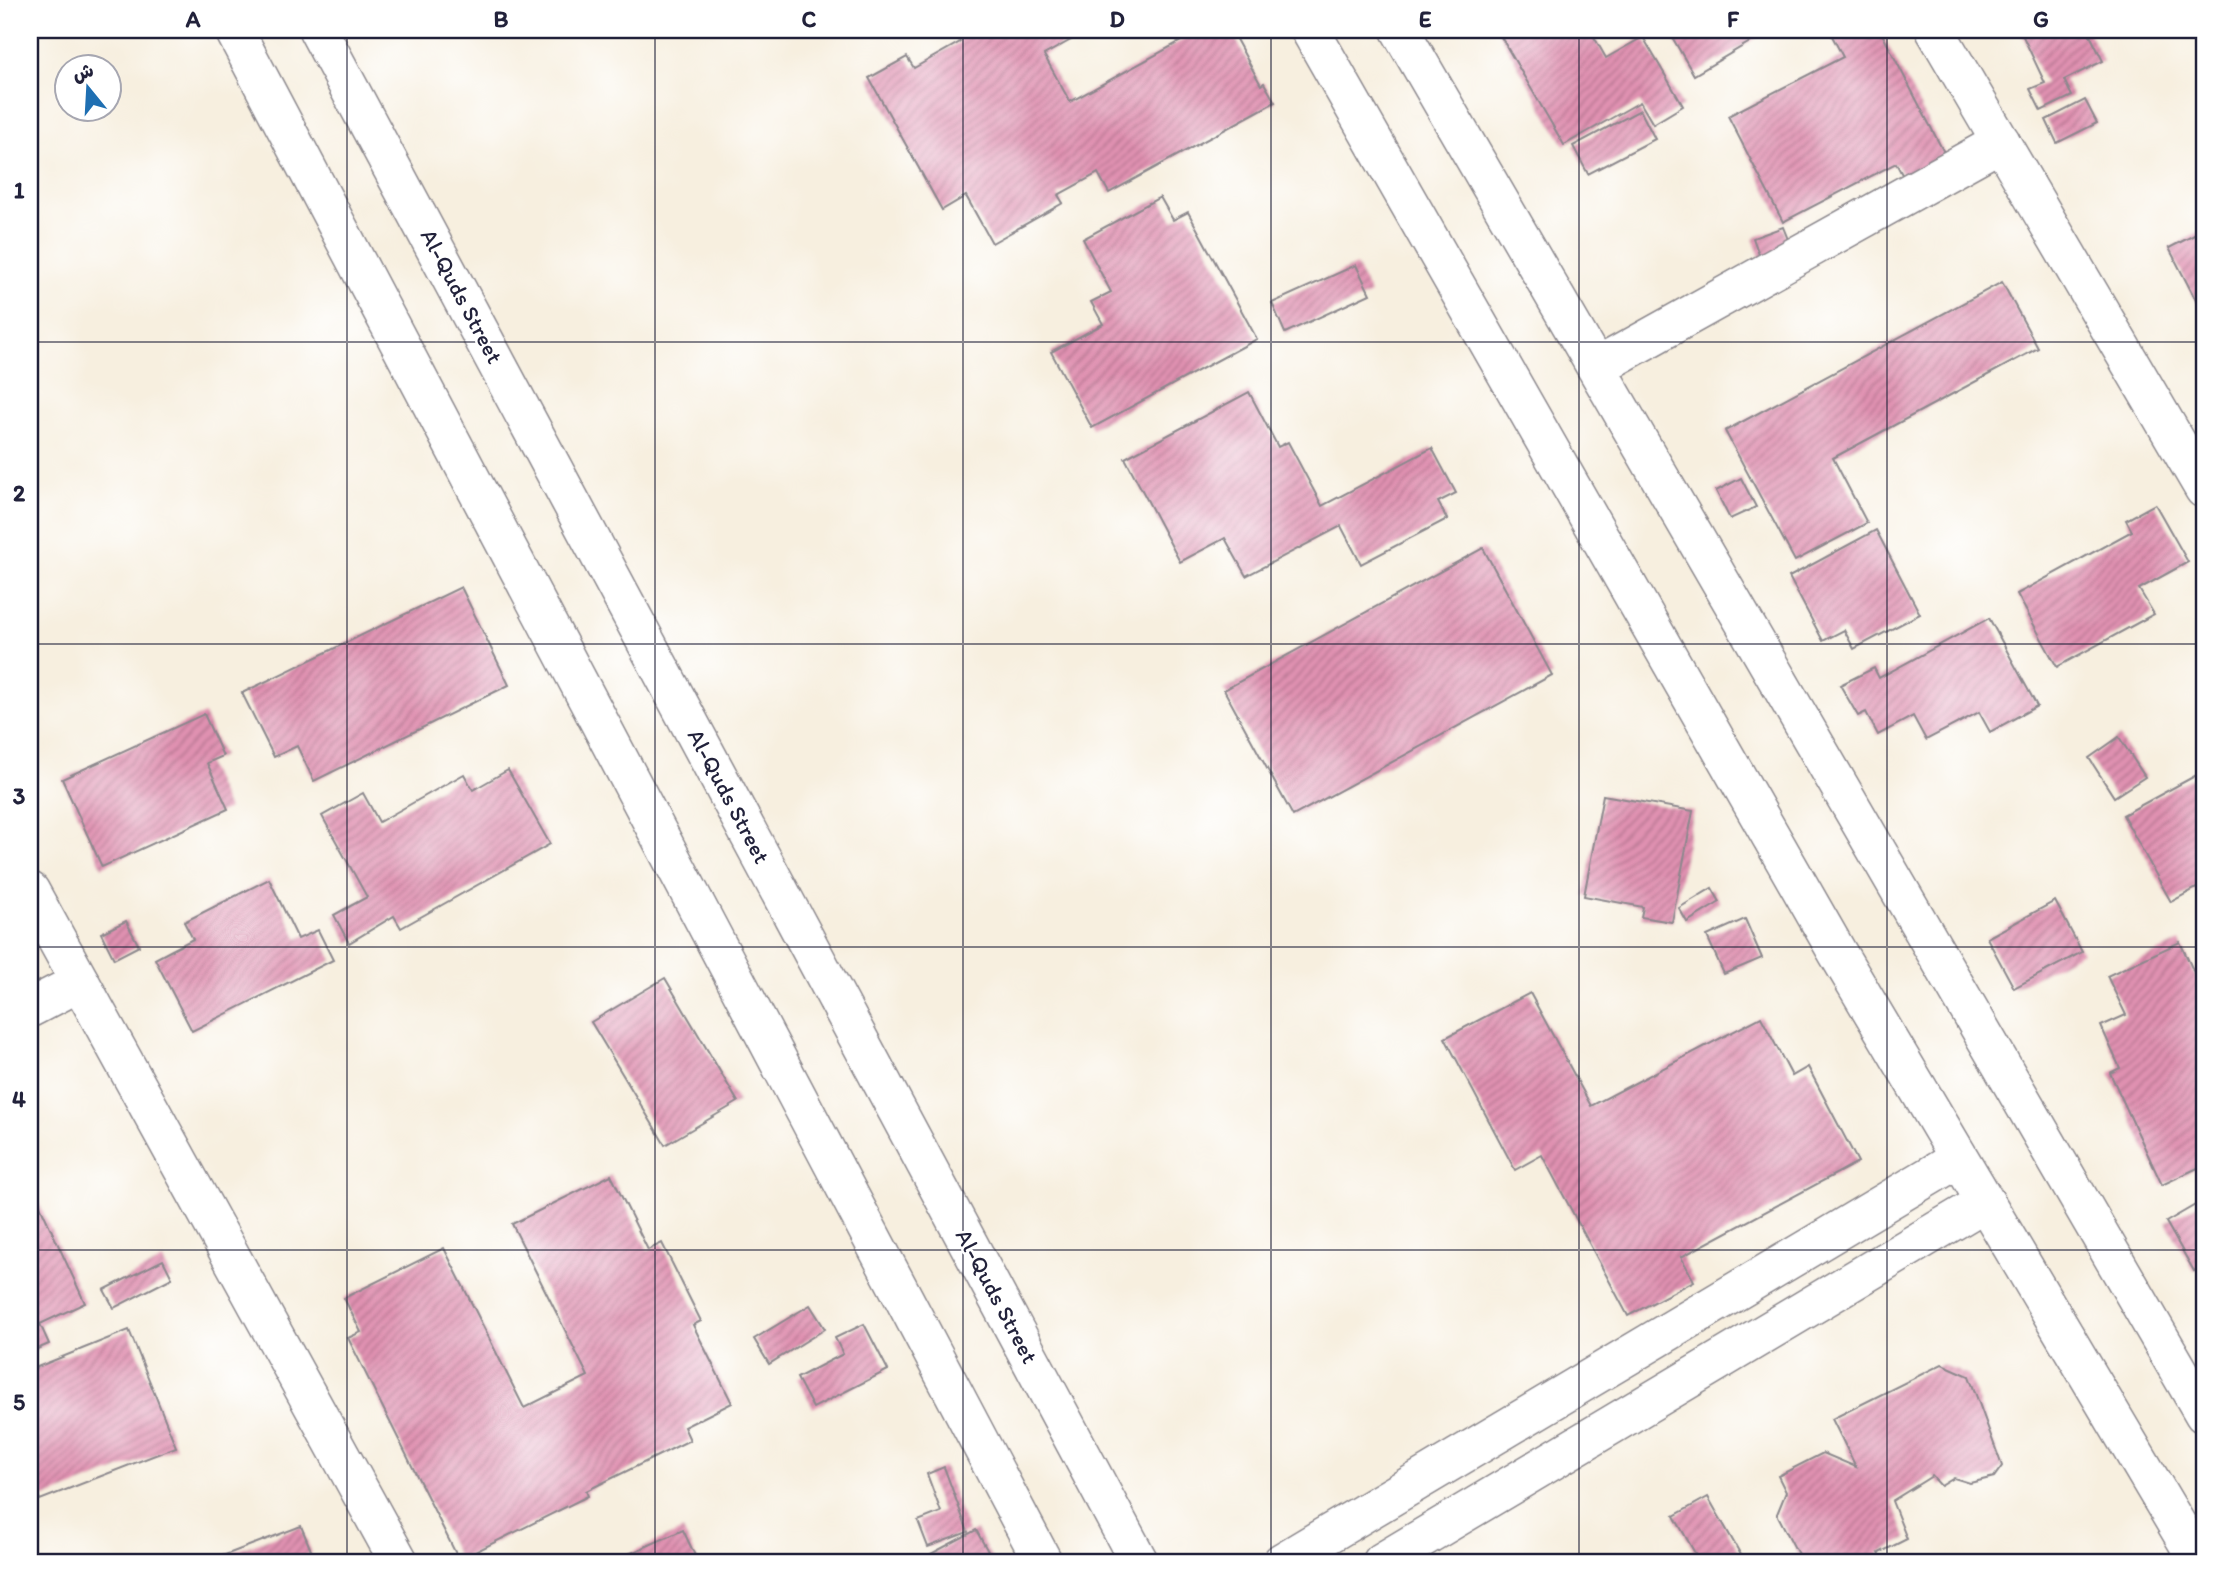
<svg xmlns="http://www.w3.org/2000/svg" width="2234" height="1592" viewBox="0 0 2234 1592" font-family="Itim,'Playpen Sans Arabic',sans-serif">
  <style>
    .building { fill: url(#building-hatch) }
    .lines { fill: none; stroke-linecap: round; stroke-linejoin: round }
    .minor-casing { stroke: #8c888d; stroke-width: 41 }
    .minor { stroke: #fff; stroke-width: 38 }
    .grid { fill: none; stroke: #22223b; stroke-width: 2; stroke-opacity: 0.55 }
    .labels { text-anchor: middle; dominant-baseline: central; stroke-width: 5; stroke-linejoin: round; paint-order: stroke }
    .street-label { font-size: 23px; fill: #22223b; stroke: #fff }
    .neatline { fill: none; stroke: #22223b; stroke-width: 2.5 }
    .grid-label { font-size: 23px; text-anchor: middle; font-weight: bold; fill: #22223b }
  </style>
  <defs>
    <pattern id="building-hatch" width="6" height="6" patternUnits="userSpaceOnUse" patternTransform="scale(1.75)"><rect width="6" height="6" fill="#e091b1"/><path d="M-1 1l2-2M0 6l6-6M5 7l2-2" fill="none" stroke="#b57691"/></pattern>
  </defs>
  <rect width="100%" height="100%" fill="#fff"/>
  <filter id="ink" filterUnits="userSpaceOnUse"><feTurbulence type="fractalNoise" baseFrequency=".0143" numOctaves="2"/><feDisplacementMap in="SourceGraphic" scale="14" xChannelSelector="R" yChannelSelector="G"/><feConvolveMatrix kernelMatrix="1 2 1 2 8 2 1 2 1" color-interpolation-filters="sRGB"/></filter>
  <filter id="wash" filterUnits="userSpaceOnUse"><feTurbulence type="fractalNoise" baseFrequency=".00686" numOctaves="4" result="noise"/><feDisplacementMap in="SourceGraphic" scale="28" xChannelSelector="R" yChannelSelector="G"/><feGaussianBlur stdDeviation="1.57" result="paint"/><feColorMatrix in="noise" values="0 0 0 0 0 0 0 0 0 0 0 0 0 0 0 0 0 1.4 0 .05"/><feComposite in="paint" operator="in"/></filter>
  <g filter="url(#wash)">
    <rect width="100%" height="100%" fill="#f7efdf"/>
    <g id="blocks">
      <g class="building">
        <polygon points="954,30 1077,30 1080,35 1044,55 1070,102 1201,30 1231,30 1261,85 1264,83 1275,102 1109,193 1098,173 1058,195 1063,203 992,243 966,196 942,210 869,78 907,57 914,68 960,42"/>
        <polygon points="1497,30 1608,30 1594,37 1606,58 1643,37 1683,106 1653,124 1640,102 1564,145"/>
        <polygon points="1668,30 1770,30 1694,75"/>
        <polygon points="1841,30 1880,30 1949,162 1907,184 1896,163 1783,222 1728,116 1843,57 1831,34"/>
        <polygon points="2020,30 2096,30 2089,33 2103,61 2064,80 2072,96 2041,111 2030,89 2045,83"/>
        <polygon points="2201,30 2204,30 2204,49 2194,35"/>
        <polygon points="2085,100 2097,123 2057,143 2046,120"/>
        <polygon points="1640,110 1655,139 1588,174 1573,146"/>
        <polygon points="1160,197 1173,220 1188,212 1257,339 1092,428 1051,352 1103,324 1091,302 1111,292 1083,239"/>
        <polygon points="1783,227 1795,257 1764,268 1753,238"/>
        <polygon points="2204,230 2204,316 2169,248"/>
        <polygon points="1356,265 1370,294 1285,333 1272,303"/>
        <polygon points="2002,282 2038,348 1833,458 1867,523 1795,561 1725,431"/>
        <polygon points="1249,392 1278,447 1288,442 1322,506 1432,448 1456,493 1438,502 1447,519 1361,564 1341,526 1246,576 1225,538 1180,562 1125,458"/>
        <polygon points="1741,478 1756,507 1730,519 1716,491"/>
        <polygon points="2155,504 2188,562 2139,589 2154,614 2057,667 2017,594 2132,531 2126,520"/>
        <polygon points="1876,530 1920,614 1854,649 1844,630 1823,641 1789,577"/>
        <polygon points="1483,548 1552,675 1293,816 1224,690"/>
        <polygon points="461,587 509,685 314,781 297,746 274,757 242,693"/>
        <polygon points="1989,618 2037,706 1990,732 1979,712 1926,740 1913,716 1878,735 1866,712 1858,716 1840,685 1874,668 1879,678"/>
        <polygon points="204,714 223,756 207,763 228,809 102,867 62,779"/>
        <polygon points="2119,737 2145,777 2114,797 2089,758"/>
        <polygon points="508,770 550,844 401,928 394,916 349,943 334,915 367,897 322,816 363,793 379,822 464,774 473,790"/>
        <polygon points="2204,771 2204,884 2171,902 2123,815"/>
        <polygon points="1603,795 1693,811 1672,922 1641,917 1643,907 1584,896"/>
        <polygon points="269,879 298,939 318,930 333,960 192,1031 155,959 193,939 184,922"/>
        <polygon points="1712,888 1720,902 1687,922 1679,908"/>
        <polygon points="2055,901 2082,952 2014,988 1987,938"/>
        <polygon points="1745,919 1762,958 1724,974 1707,936"/>
        <polygon points="126,921 139,946 114,959 101,933"/>
        <polygon points="2180,942 2204,994 2204,1165 2162,1185 2110,1073 2120,1068 2101,1026 2126,1015 2107,976"/>
        <polygon points="665,978 738,1102 665,1145 591,1022"/>
        <polygon points="1530,993 1591,1106 1761,1017 1792,1076 1808,1067 1858,1162 1681,1257 1694,1281 1628,1316 1542,1155 1515,1170 1445,1038"/>
        <polygon points="611,1175 648,1250 662,1243 701,1321 693,1325 732,1403 684,1427 690,1440 586,1491 588,1496 459,1560 348,1338 361,1332 344,1298 444,1248 524,1408 588,1376 512,1224"/>
        <polygon points="36,1197 85,1303 40,1324 49,1344 30,1352 30,1199"/>
        <polygon points="2204,1200 2204,1265 2194,1271 2166,1222"/>
        <polygon points="163,1260 172,1278 114,1308 104,1290"/>
        <polygon points="810,1305 825,1329 769,1364 754,1339"/>
        <polygon points="864,1324 888,1370 813,1408 797,1378 843,1354 835,1338"/>
        <polygon points="129,1330 176,1447 40,1500 30,1475 30,1370"/>
        <polygon points="1942,1364 1969,1376 2002,1466 1994,1477 1970,1483 1954,1478 1941,1486 1932,1476 1892,1501 1907,1539 1879,1553 1883,1562 1802,1562 1777,1514 1786,1492 1778,1476 1823,1453 1856,1467 1832,1419"/>
        <polygon points="944,1467 968,1532 928,1547 918,1521 941,1512 927,1474"/>
        <polygon points="1708,1497 1745,1562 1700,1562 1674,1516"/>
        <polygon points="301,1526 312,1553 288,1562 207,1562"/>
        <polygon points="683,1530 698,1562 611,1562"/>
        <polygon points="976,1530 994,1562 936,1562 931,1554"/>
      </g>
    </g>
  </g>
  <g filter="url(#ink)">
    <use href="#blocks" fill-opacity="0" stroke="#8c888d" stroke-width="2"/>
    <g class="lines">
      <g class="minor-casing">
        <g id="minor">
          <polyline points="234,30 1043,1562"/>
          <polyline points="318,30 1139,1562"/>
          <polyline points="1310,30 1837,952 2199,1562"/>
          <polyline points="1400,30 2204,1414"/>
          <polyline points="1935,30 2204,489"/>
          <polyline points="1597,367 2001,142"/>
          <polyline points="30,891 399,1562"/>
          <polyline points="30,1008 80,982"/>
          <polyline points="1282,1562 1958,1159"/>
          <polyline points="1382,1562 1985,1202"/>
        </g>
      </g>
      <use href="#minor" class="minor"/>
    </g>
  </g>
  <path class="grid" d="M 347,30 L 347,1562M 655,30 L 655,1562M 963,30 L 963,1562M 1271,30 L 1271,1562M 1579,30 L 1579,1562M 1887,30 L 1887,1562M 30,342 L 2204,342M 30,644 L 2204,644M 30,947 L 2204,947M 30,1250 L 2204,1250"/>
  <g class="labels">
    <g class="street-label">
      <text transform="translate(462 296) rotate(62)">Al-Quds Street</text>
      <text transform="translate(729 796) rotate(62)">Al-Quds Street</text>
      <text transform="translate(997 1296) rotate(62)">Al-Quds Street</text>
    </g>
  </g>
  <rect width="2234" height="1592" fill="none" stroke="#fff" stroke-width="77"/>
  <g transform="translate(88 88) rotate(342)"><circle r="33" fill="#ffffff" stroke="#a7a7b1" stroke-width="2"/>
  <path d="M0-5L12 26L0 18L-12 26Z" fill="#1f6fb2"/>
  <text y="-10" font-size="19" font-weight="bold" text-anchor="middle" fill="#22223b">ش</text>
  </g>
  <rect x="38" y="38" width="2158" height="1516" class="neatline"/>
  <g class="grid-label">
    <text x="193" y="27">A</text>
    <text x="501" y="27">B</text>
    <text x="809" y="27">C</text>
    <text x="1117" y="27">D</text>
    <text x="1425" y="27">E</text>
    <text x="1733" y="27">F</text>
    <text x="2041" y="27">G</text>
    <text x="19" y="198">1</text>
    <text x="19" y="501">2</text>
    <text x="19" y="804">3</text>
    <text x="19" y="1107">4</text>
    <text x="19" y="1410">5</text>
  </g>
</svg>
